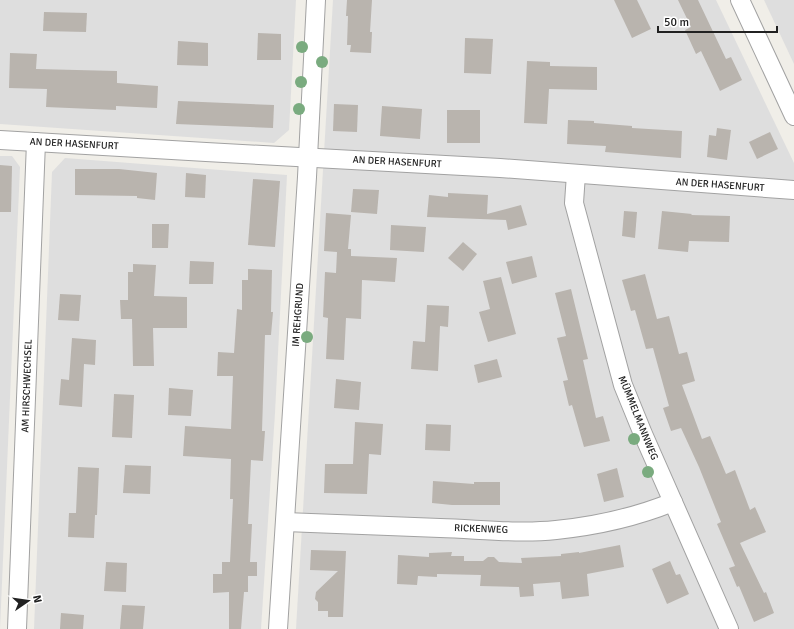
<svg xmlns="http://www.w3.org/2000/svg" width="794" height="629" viewBox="0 0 794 629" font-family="Signika,sans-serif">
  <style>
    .residential { fill: #dedede }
    .building { fill: #b9b4ae }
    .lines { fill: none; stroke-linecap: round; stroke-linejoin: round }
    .minor-casing { stroke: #a2a2a2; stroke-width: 20 }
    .minor { stroke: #fff; stroke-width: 18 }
    .tree { fill: #7aab7f }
    .labels { text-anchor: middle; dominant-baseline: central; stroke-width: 3; stroke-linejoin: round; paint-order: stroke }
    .street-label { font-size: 10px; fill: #212121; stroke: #fff }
  </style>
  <rect width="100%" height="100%" fill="#f0eee8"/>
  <g class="residential">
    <polygon points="0,0 296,0 289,130 274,143 0,124"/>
    <polygon points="333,0 716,0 794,163 794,629 296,629"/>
    <polygon points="764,0 794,0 794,64"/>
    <polygon points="0,156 12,156 20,167 0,629"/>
    <polygon points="65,158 287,175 275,413 261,629 34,629 52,172"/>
  </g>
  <g class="building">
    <polygon points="347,0 372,0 370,32 372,32 371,53 350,52 351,45 347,45 348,16 346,16"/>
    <polygon points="614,0 637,0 651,29 632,38"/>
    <polygon points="678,0 698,0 726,59 731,57 742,80 720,91 701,51 696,54 685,30 691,27"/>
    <polygon points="44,12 87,13 86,32 43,31"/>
    <polygon points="258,33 281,34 281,60 257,60"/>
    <polygon points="465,38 493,39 491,74 464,73"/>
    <polygon points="178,41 208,43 208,66 177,65"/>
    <polygon points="10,53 37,54 36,69 117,71 117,83 158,86 157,108 116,106 116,110 46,107 47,89 9,88"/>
    <polygon points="527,61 550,62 550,66 597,67 597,90 549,89 547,124 524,123"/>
    <polygon points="178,101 274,105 273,128 176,124"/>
    <polygon points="334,104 358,105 357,132 333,131"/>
    <polygon points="382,106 422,109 420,139 380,136"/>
    <rect x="447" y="110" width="33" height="33"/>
    <polygon points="568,120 594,121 594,123 632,126 632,128 682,131 681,158 605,152 606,146 567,144"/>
    <polygon points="717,128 731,130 727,160 707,157 709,135 716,136"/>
    <polygon points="770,132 778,149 757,159 749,142"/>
    <polygon points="0,165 12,166 11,212 0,212"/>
    <polygon points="75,169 119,169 157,173 155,200 137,198 137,196 75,195"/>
    <polygon points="186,173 206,175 205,198 185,197"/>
    <polygon points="253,179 280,181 275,247 248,245"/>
    <polygon points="353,189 379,190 377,214 351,212"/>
    <polygon points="448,193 488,195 487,214 521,205 527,225 508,230 506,220 427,217 429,195 448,197"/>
    <polygon points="624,211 637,212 635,238 622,236"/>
    <polygon points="662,211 692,214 691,215 730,216 729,242 689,241 688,252 658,249"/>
    <polygon points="326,213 351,215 348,249 351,249 351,256 397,258 395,282 362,280 361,319 346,318 344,360 326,359 328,318 323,317 325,272 336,273 337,252 324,251"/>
    <polygon points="152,224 169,224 168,248 152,248"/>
    <polygon points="391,225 426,227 424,252 390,250"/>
    <polygon points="463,242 477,254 463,271 448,258"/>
    <polygon points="532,256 537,277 512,284 506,262"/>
    <polygon points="190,261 214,262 213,284 189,284"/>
    <polygon points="133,264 156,265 154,296 187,297 187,328 153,328 154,366 133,366 132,319 121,319 120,300 128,300 128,272 133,272"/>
    <polygon points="248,269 272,270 271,312 273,312 271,335 265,335 262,431 265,431 263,461 251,460 248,524 252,524 250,562 257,562 257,576 248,576 248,592 244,592 241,629 229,629 229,592 213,593 213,574 222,574 222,562 230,562 233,499 230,499 231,459 183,456 185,426 231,429 233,376 217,376 218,352 234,353 237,309 242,310 242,280 248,280"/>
    <polygon points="645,274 657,319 669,316 679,354 687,352 695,381 682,385 702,439 710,436 726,474 735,470 750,510 755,507 766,532 740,543 764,593 766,592 774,613 754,622 739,586 737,587 729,568 735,566 717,524 721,522 699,467 681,428 671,431 663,408 669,406 653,348 646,349 635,310 631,311 622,280"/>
    <polygon points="501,277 516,334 488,342 479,312 490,309 483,281"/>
    <polygon points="571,289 588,359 583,360 596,418 603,416 610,441 584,447 572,405 569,406 563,381 568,380 557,338 566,336 555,293"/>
    <polygon points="60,294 81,295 79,321 58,320"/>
    <polygon points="427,305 449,306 448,327 440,326 438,371 411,369 413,341 425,342"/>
    <polygon points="72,338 96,340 95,365 84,364 82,407 59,405 61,379 69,380"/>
    <polygon points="497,359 502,377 478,383 474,365"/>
    <polygon points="336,379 361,382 359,410 334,408"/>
    <polygon points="169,388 193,390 191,416 168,415"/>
    <polygon points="114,394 134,395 132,438 112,437"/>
    <polygon points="355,422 383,424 381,455 369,454 367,494 324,493 325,464 353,464"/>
    <polygon points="426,424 451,425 450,451 425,450"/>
    <polygon points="125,465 151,466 150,494 123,493"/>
    <polygon points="78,467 99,468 97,515 95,515 94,538 68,537 69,513 76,513"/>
    <polygon points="617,468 624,497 604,502 597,474"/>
    <polygon points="433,481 474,484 474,482 500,482 500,505 452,505 432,503"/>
    <polygon points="620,545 624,567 587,574 589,596 562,599 560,582 533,584 534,596 520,597 519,587 480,586 481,575 437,574 437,577 418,576 417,585 397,584 398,555 429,557 429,553 452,552 451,556 464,556 464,561 483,561 488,557 494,557 499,562 522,563 521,558 561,556 561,554 579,552 579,553"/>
    <polygon points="311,550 346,551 343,617 328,617 328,611 318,611 318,602 315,599 316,592 338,571 310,570"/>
    <polygon points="670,561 676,575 680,574 689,594 667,604 652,569"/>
    <polygon points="106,562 127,563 126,592 104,591"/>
    <polygon points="122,605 145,606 143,629 120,629"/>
    <polygon points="61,613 84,615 83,629 60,629"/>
  </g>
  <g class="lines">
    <g class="minor-casing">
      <g id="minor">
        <polyline points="740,0 794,116"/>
        <polyline points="0,140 206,152 500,168 794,190"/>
        <polyline points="576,174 574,203 623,385 643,434 729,629"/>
        <path d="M 285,522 C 337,524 388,526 440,528 C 478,529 518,534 556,530 C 596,526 636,517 673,502"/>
        <polyline points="17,629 36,142"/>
        <polyline points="278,629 307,177 316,0"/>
      </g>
    </g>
    <use href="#minor" class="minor"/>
  </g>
  <g class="tree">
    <circle cx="302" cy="47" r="6"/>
    <circle cx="322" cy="62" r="6"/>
    <circle cx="301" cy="82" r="6"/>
    <circle cx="299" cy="109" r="6"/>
    <circle cx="307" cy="337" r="6"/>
    <circle cx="634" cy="439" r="6"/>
    <circle cx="648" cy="472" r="6"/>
  </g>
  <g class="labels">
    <g class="street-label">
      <text transform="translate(74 144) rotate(3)">AN DER HASENFURT</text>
      <text transform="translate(397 162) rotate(3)">AN DER HASENFURT</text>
      <text transform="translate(720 185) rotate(4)">AN DER HASENFURT</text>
      <text transform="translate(298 315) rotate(-86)">IM REHGRUND</text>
      <text transform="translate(27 386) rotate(-88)">AM HIRSCHWECHSEL</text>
      <text transform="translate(638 418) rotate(68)">MÜMMELMANNWEG</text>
      <text transform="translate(481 529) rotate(2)">RICKENWEG</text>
    </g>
  </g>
  <g transform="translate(28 601) rotate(77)" stroke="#ffffff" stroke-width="3" paint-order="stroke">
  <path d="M0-3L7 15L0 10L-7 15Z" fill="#212121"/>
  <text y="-6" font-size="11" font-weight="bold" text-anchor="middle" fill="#212121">N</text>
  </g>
  <path d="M658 26v6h119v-6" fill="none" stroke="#212121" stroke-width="2"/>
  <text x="664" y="26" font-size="12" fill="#212121" stroke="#ffffff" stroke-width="3" paint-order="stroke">50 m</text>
</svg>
